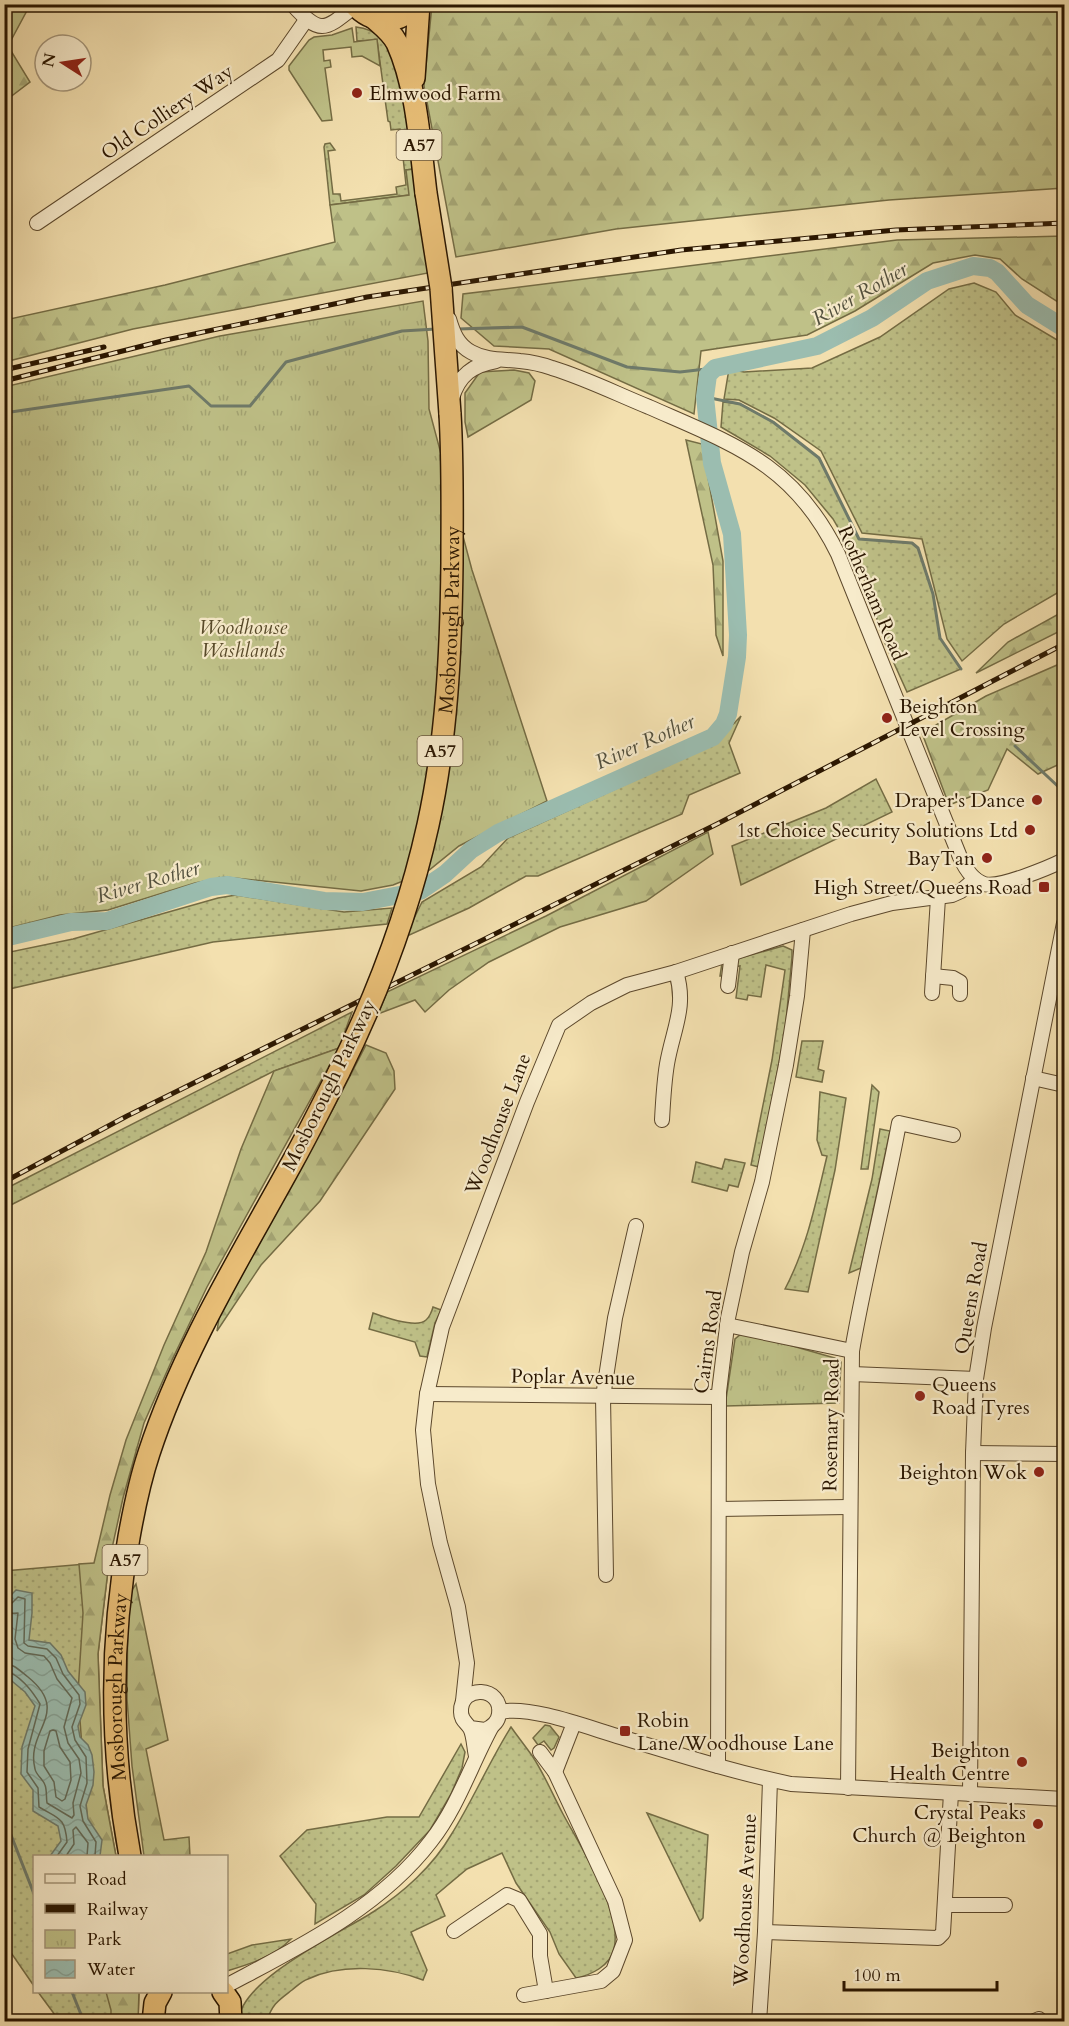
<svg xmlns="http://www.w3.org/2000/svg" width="1069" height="2026" viewBox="0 0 1069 2026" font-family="Cardo,serif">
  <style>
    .grass { fill: url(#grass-dots); stroke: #746c44; stroke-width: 1.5 }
    .forest { fill: url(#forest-firs); stroke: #746c44; stroke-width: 1.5 }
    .park { fill: url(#park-tufts); stroke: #746c44; stroke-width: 1.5 }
    .garden { fill: #bfc188; stroke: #746c44; stroke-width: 1.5 }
    .water { fill: url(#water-waves); stroke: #6e7a6a; stroke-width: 1.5 }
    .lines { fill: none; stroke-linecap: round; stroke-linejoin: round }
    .shore { stroke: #626a58; stroke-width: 1.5 }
    .stream { stroke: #6e7a6a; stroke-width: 3 }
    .river { stroke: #9bbdb0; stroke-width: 18 }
    .minor-casing { stroke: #5c482c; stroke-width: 16 }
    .highway-casing { stroke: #2a1600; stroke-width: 24 }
    .minor { stroke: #f7ebcb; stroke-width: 14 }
    .highway { stroke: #eac078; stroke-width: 21 }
    .rail-casing { stroke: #2a1600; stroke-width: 5 }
    .rail { stroke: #f7ebcb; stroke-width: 3; stroke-dasharray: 9; stroke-linecap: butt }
    .highway-bridge-casing { stroke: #2a1600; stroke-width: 24; stroke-linecap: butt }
    .highway-bridge { stroke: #eac078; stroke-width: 21 }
    .poi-dot { fill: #8f2418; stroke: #f7ebcb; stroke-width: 2 }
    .labels { text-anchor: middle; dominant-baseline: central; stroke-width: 4.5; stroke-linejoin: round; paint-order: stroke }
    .shield { fill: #f7ebcb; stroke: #68563d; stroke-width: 1.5 }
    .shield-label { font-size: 18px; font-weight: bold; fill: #2a1600 }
    .poi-label { font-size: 20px; fill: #2a1600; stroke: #f7ebcb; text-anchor: end }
    .street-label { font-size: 20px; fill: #2a1600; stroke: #f7ebcb }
    .park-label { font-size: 20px; font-style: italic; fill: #574929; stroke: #f7ebcb }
    .water-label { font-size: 21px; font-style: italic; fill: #52503e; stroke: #f7ebcb }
  </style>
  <defs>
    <pattern id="grass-dots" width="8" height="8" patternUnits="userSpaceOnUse" patternTransform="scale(1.5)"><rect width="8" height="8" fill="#bfc188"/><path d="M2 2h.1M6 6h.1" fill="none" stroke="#a4a574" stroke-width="1.8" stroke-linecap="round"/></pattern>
    <pattern id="forest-firs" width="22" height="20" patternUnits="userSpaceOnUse" patternTransform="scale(1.5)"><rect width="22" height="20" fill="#bfc188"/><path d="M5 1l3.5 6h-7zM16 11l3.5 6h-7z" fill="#a4a574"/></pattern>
    <pattern id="park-tufts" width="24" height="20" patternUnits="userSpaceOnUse" patternTransform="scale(1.5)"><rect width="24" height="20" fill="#bfc188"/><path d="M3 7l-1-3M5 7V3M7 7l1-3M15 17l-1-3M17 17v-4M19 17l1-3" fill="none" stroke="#a4a574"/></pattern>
    <pattern id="water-waves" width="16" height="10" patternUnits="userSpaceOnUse" patternTransform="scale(1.5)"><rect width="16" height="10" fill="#9bbdb0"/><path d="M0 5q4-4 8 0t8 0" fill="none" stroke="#86a296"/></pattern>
  </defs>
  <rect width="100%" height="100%" fill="#f3e0af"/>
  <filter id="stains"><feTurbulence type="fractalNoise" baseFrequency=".00333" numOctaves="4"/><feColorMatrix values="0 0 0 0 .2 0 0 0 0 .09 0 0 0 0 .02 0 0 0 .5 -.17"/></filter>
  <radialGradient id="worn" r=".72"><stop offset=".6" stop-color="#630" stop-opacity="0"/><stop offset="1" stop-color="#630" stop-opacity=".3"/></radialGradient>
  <g class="grass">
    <path d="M 356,27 C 365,28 375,32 382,38 C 405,62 409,135 414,169 L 406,170 L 410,195 L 330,205 L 324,147 L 325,144 L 330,143 L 335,150 L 328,151 L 333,194 L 340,194 L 341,201 L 397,194 L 396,187 L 406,185 L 400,129 L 391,130 L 390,122 L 388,121 L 377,40 L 357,41 Z"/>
    <polygon points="974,283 996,292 1015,315 1064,344 1064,589 1004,624 962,661 947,639 922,539 862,533 821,451 774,418 739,400 724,399 729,369 744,372 812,368 880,337 949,289"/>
    <polygon points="723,402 740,404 773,422 819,458 859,539 912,543 918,548 933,594 940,638 961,669 907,692 884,641 860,566 833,519 805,485 770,456 721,427"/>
    <polygon points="741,716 729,743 740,773 689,795 682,814 538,876 526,876 469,908 405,937 422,902 481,867 508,838 714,744"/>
    <polygon points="876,779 892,812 741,885 732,846 826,808"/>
    <polygon points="236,895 344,912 392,908 387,924 213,942 5,990 5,953 73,939 218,898"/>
    <polygon points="783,946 792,950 792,957 785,1032 759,1167 751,1165 772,1060 785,970 766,965 761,997 748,995 747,1000 736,998 740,966 733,967 732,976 720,976 722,963"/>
    <polygon points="352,1012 339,1048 274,1071 5,1208 5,1189"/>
    <polygon points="802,1041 823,1041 818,1069 824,1071 822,1082 796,1077"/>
    <polygon points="872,1085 879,1092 868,1169 861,1169"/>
    <path d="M 820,1092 L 846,1098 L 835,1170 L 808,1292 L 785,1289 C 807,1247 816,1202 827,1156 L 822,1155 L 817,1140 Z"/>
    <polygon points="880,1129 890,1131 861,1268 849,1273 872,1179"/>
    <polygon points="725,1159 745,1163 738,1187 729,1185 727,1191 692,1182 696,1162 722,1169"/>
    <path d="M 433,1307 L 441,1310 L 435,1323 L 427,1357 L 420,1356 L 415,1342 L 369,1329 L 373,1313 C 384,1317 417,1329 426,1320 C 429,1318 432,1311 433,1307 Z"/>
    <polygon points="109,1562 98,1654 103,1786 116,1856 34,1856 34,1986 5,1944 4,1571"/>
    <path d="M 511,1727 C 518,1737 526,1747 533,1757 C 544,1774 553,1795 563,1814 C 580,1846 623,1912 614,1949 C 610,1966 591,1975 576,1978 L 559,1954 L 550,1932 L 516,1883 L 502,1853 L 467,1869 L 436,1895 L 445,1916 L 411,1932 L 427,1970 L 423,1980 C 389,1967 342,1963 308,1979 C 302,1981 297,1986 292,1990 C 279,2000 272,2004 267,2021 L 239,2021 C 238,1981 342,1932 373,1912 C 403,1893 433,1866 451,1835 C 473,1800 489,1762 511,1727 Z"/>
    <polygon points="461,1744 465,1752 462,1768 451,1794 430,1830 396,1866 364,1895 315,1924 316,1904 280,1856 307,1830 387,1817 419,1817"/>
    <polygon points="647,1813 708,1835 703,1918 700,1921"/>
    <path d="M 291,1939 C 274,1957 250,1964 227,1971 L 227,1954 L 252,1945 Z"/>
    <polygon points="38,1992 139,1992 138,2021 48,2021 55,2015"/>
  </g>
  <g class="forest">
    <polygon points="15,5 30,5 8,46 30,82 5,101 5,25"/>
    <polygon points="432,5 1064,5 1064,188 889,200 616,229 456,257 424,86"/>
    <polygon points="414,169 428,273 133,329 5,362 5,320 165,285 335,242 330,205 409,195 406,170"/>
    <polygon points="1064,236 1064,306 1022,279 1000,259 975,255 933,263 855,311 807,335 701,351 694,414 549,349 494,346 461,318 463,294 897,240"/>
    <polygon points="514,370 529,373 535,381 531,400 468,437 465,422 465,393 480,372"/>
    <polygon points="686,440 702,444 723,561 723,656 716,635 713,565"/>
    <polygon points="1064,611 1064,629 976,673 1008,642"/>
    <polygon points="1064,662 1064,762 1038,774 1007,749 988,790 949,805 922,733 986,696"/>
    <polygon points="708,832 713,854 646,901 560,927 489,962 449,990 425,1012 415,1000 378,1014 387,992 546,916"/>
    <polygon points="366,1045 386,1053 394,1071 395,1089 320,1201 261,1265 217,1331 220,1312 333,1109"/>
    <polygon points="339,1048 207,1287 172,1360 144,1423 123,1498 109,1562 98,1654 103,1786 116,1856 85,1856 89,1842 78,1693 83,1613 79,1564 94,1563 110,1495 126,1440 164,1345 206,1252 241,1149 274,1071"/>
    <polygon points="136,1584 168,1740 146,1749 164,1840 189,1837 190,1856 144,1856 132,1766 127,1699 128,1596"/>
    <polygon points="545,1725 550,1726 559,1737 554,1748 551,1750 544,1741 538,1745 533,1738"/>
    <polygon points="106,1992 139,1992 138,2021 111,2021 111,2010"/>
  </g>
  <g class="park">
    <polygon points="423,301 428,341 429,409 472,570 547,801 459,846 428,871 393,885 361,891 225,877 195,883 108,910 60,915 5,929 4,387 220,336"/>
    <polygon points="747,1333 838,1359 841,1362 839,1403 725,1406 735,1339 741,1334"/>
  </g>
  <polygon class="garden" points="352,28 354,42 377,39 380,66 362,56 352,57 351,47 323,50 324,61 330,60 331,67 325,68 332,120 322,121 289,70 289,66 309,40 314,37 332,35"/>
  <polygon class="water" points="16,1590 32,1593 32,1613 29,1640 50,1643 61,1655 68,1671 85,1692 86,1705 78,1726 80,1737 88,1745 92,1755 94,1772 93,1785 86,1805 88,1819 102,1840 100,1856 50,1856 61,1841 58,1826 33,1811 33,1790 21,1774 22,1747 35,1706 25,1692 7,1677 4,1628 7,1599"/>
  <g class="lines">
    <g class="shore">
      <polyline points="4,1606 10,1605 18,1597 25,1599 24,1643 28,1646 47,1649 56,1658 63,1674 79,1695 80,1704 72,1727 75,1740 86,1757 87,1783 80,1806 83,1821 96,1842 95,1856"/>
      <path d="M 4,1614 L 18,1613 L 15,1639 L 18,1648 L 25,1653 L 44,1656 L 50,1663 L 57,1679 L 72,1698 L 64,1727 L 68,1743 L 79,1759 L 81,1773 L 73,1803 L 74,1815 L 72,1818 L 47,1803 C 46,1797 47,1790 45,1785 C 43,1779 36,1775 35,1769 C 25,1730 72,1713 28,1677 C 20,1671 14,1664 4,1663"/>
      <path d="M 4,1671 C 19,1673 33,1692 40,1704 L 28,1749 L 27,1772 L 38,1788 L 39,1807 C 59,1819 65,1817 67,1842 L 57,1856"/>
      <polygon points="53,1730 56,1731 60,1747 70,1762 71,1780 65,1799 62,1801 56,1797 54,1782 44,1766 44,1751 50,1731"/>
      <polyline points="66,1856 74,1844 73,1830 76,1827 88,1843 87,1856"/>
    </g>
    <g class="stream">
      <polyline points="458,329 522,327 627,367 680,372 715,368"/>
      <polyline points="705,397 740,404 773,422 819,458 859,539 912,543 918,548 933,594 940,638 961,669"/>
      <polyline points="4,413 189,386 211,406 250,406 286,362 402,331 436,329"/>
      <polyline points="1015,746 1064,792"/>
      <polyline points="4,1817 34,1894"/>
      <polyline points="72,1992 84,2022"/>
    </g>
    <polyline class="river" points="4,938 71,922 107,921 211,887 227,885 324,901 363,902 420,891 445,874 471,850 498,833 713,737 724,724 728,714 737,657 738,635 732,534 712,463 705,397 708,375 715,368 817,346 872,318 927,281 973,266 990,268 997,272 1027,305 1064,328"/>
    <g class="minor-casing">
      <g id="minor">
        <path d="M 292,4 C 320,35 324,31 355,6"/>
        <polyline points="37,223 278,60 306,20"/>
        <path d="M 449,319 C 453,333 458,345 471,352 C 487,361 503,359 520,361 C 531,362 541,364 552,368 C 585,378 617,394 649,407 C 735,445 794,464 838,554 L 960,857 C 965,868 972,880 984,884 C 998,889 1050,867 1064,860"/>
        <path d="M 452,398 C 459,375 473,365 496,361"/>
        <polyline points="933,976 953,978 960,982 960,994"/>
        <polyline points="728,986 732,953"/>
        <polyline points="932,993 938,898"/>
        <polyline points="1033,1078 1064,1085"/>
        <path d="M 662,1120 C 663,1101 664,1082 667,1064 C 673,1029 687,1007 676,972"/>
        <polyline points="727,1325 852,1351"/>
        <polyline points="852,1374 976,1379"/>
        <polyline points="427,1394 719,1397"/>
        <polyline points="973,1453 1064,1454"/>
        <polyline points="719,1509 849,1507"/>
        <polyline points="606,1575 603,1397 615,1318 636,1226"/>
        <polyline points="463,1701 467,1663 458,1607 440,1543 428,1484 423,1430 427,1394 442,1327 527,1102 559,1025 591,1003 627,985 676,972 851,914 892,903 952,895 961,891 975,879"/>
        <path d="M 500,1712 C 529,1705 587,1727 617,1736 C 674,1753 732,1772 791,1784 L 1064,1799"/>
        <path d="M 470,1728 L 485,1730 C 492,1727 498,1723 499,1714 C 503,1686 460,1684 461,1712 C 461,1720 466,1722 470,1728 C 474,1735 474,1748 476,1756"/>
        <polyline points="718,1766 719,1392 728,1318 742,1252 762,1182 786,1065 797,996 803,930"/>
        <polyline points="555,1772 574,1723"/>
        <path d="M 848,1788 L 852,1351 C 865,1274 885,1200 899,1123 L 953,1135"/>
        <polyline points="970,1794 973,1453 976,1379 984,1328 1064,923"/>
        <polyline points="946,1905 1005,1905"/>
        <polyline points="454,1931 507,1895 519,1900 540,1934 540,1956 546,1991"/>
        <polyline points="765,1932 938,1938 943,1933 951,1793"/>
        <path d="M 226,1986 C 299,1947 380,1908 431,1841 C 457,1808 471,1765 491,1728"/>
        <polyline points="524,1995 601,1981 613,1971 625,1940 615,1901 555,1772 540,1752"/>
        <polyline points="666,2022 684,2022"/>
        <polyline points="759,2022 765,1932 770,1780"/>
        <polyline points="1032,2022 1039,2019"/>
      </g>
    </g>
    <g class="highway-casing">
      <g id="highway">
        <path d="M 354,4 C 371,23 399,27 415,4"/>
        <path d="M 375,19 C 383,26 392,33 397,43 C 417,87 420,145 426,193"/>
        <polyline points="414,78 419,4"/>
        <polyline points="441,288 450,414"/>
        <path id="s1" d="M 130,1856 C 110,1748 109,1645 129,1537 C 134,1509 140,1480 149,1453 C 183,1349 241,1256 293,1161 C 309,1132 324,1102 339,1072"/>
        <polyline points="223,1992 230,2002 231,2022"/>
        <polyline points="153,2022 155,2003 161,1992"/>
      </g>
    </g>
    <use href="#minor" class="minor"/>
    <use href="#highway" class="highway"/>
    <g class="rail-casing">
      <g id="rail">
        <polyline points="4,15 9,4"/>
        <polyline points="4,370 104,347"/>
        <polyline points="4,381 166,340 367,297 681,250 896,230 1064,223"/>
        <polyline points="4,1182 127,1116 719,823 1064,644"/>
      </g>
    </g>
    <use href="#rail" class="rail"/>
    <g class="highway-bridge-casing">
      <g id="highway-bridge">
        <polyline points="426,193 441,288"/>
        <path id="s2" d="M 339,1072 C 378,993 409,911 428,825 C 447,739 451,651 452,563 C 452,513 453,463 450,414"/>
      </g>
    </g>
    <use href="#highway-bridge" class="highway-bridge"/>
  </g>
  <g class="poi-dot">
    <circle cx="357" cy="93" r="6"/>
    <circle cx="887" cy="718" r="6"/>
    <circle cx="1037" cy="800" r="6"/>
    <circle cx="1030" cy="830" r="6"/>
    <circle cx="987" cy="858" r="6"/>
    <rect x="1038" y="881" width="12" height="12" rx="3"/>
    <circle cx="920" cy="1396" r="6"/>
    <circle cx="1039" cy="1472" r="6"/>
    <rect x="619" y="1725" width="12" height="12" rx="3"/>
    <circle cx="1022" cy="1762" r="6"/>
    <circle cx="1038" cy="1824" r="6"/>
  </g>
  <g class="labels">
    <g class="shield">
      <rect x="396.5" y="130" width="45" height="30" rx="4.5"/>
      <rect x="417.5" y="736" width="45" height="30" rx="4.5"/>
      <rect x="102.5" y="1545" width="45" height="30" rx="4.5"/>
    </g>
    <g class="shield-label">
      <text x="419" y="145">A57</text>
      <text x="440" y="751">A57</text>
      <text x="125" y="1560">A57</text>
    </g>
    <g class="poi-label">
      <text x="369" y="93" text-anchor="start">Elmwood Farm</text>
      <text x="899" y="706" text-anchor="start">Beighton<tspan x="899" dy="23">Level Crossing</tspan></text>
      <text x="1025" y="800">Draper's Dance</text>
      <text x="1018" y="830">1st Choice Security Solutions Ltd</text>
      <text x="975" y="858">BayTan</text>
      <text x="1032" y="887">High Street/Queens Road</text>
      <text x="932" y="1384" text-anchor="start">Queens<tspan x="932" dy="23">Road Tyres</tspan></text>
      <text x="1027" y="1472">Beighton Wok</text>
      <text x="637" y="1720" text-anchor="start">Robin<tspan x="637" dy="23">Lane/Woodhouse Lane</tspan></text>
      <text x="1010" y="1750">Beighton<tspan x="1010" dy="23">Health Centre</tspan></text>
      <text x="1026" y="1812">Crystal Peaks<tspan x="1026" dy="23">Church @ Beighton</tspan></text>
    </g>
    <g class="street-label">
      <text transform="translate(167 112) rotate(-34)">Old Colliery Way</text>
      <text transform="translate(872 593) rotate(67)">Rotherham Road</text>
      <text stroke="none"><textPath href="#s2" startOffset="470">Mosborough Parkway</textPath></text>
      <text transform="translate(329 1085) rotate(-64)">Mosborough Parkway</text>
      <text transform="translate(498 1124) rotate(-69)">Woodhouse Lane</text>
      <text transform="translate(971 1298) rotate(-80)">Queens Road</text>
      <text transform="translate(708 1342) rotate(-82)">Cairns Road</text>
      <text transform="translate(573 1377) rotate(1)">Poplar Avenue</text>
      <text transform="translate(831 1425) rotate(-89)">Rosemary Road</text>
      <text stroke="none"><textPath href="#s1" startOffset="170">Mosborough Parkway</textPath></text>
      <text transform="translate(745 1900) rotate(-87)">Woodhouse Avenue</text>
    </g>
    <g class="park-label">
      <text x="243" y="627">Woodhouse<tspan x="243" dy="23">Washlands</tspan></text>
    </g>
    <g class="water-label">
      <text transform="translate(860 294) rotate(-30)">River Rother</text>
      <text transform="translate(645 742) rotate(-24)">River Rother</text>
      <text transform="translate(148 882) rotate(-16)">River Rother</text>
    </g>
  </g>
  <rect width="1069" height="2026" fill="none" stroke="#f3e0af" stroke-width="24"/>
  <rect x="6" y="6" width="1057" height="2014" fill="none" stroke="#2a1600" stroke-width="3"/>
  <rect x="12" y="12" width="1045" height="2002" fill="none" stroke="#2a1600" stroke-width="1.5"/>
  <rect x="33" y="1855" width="195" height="138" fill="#f7ebcb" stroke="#a5967a" stroke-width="1.5"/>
  <rect x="45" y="1874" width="30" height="9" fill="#f7ebcb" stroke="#a5967a" stroke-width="1.5"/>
  <text x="87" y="1885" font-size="18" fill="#2a1600">Road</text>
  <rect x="45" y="1904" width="30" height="9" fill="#2a1600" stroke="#a5967a" stroke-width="1.5"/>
  <text x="87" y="1915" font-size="18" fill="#2a1600">Railway</text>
  <rect x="45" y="1930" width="30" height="18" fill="url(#park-tufts)" stroke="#a5967a" stroke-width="1.5"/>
  <text x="87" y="1945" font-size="18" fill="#2a1600">Park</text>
  <rect x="45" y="1960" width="30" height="18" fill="url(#water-waves)" stroke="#a5967a" stroke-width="1.5"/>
  <text x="87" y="1975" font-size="18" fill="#2a1600">Water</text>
  <g transform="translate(63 63) rotate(282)"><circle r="28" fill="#f7ebcb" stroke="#a5967a" stroke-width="1.5"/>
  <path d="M0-4.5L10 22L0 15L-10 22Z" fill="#8f2418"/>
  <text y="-9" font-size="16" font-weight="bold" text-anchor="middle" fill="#2a1600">N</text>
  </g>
  <path d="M844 1981v9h153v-9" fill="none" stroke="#2a1600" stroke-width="3"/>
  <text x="853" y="1981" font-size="18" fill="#2a1600" stroke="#f7ebcb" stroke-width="4.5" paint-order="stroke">100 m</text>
  <rect width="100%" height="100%" filter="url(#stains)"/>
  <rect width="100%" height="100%" fill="url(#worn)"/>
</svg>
